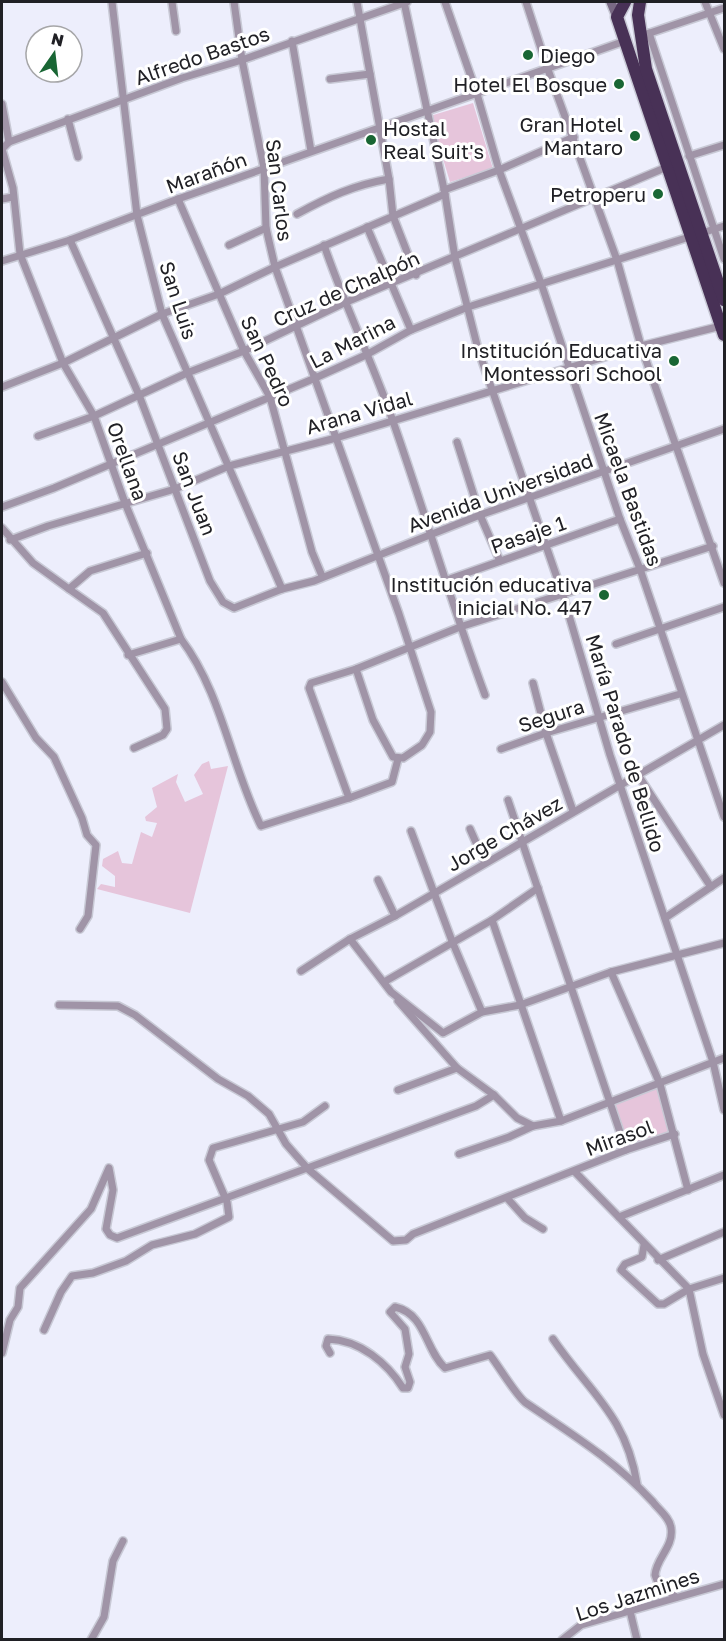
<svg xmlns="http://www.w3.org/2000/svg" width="726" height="1641" viewBox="0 0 726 1641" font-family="'Golos Text',sans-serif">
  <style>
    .green { fill: #e6c5db }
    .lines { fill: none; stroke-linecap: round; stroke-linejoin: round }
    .street-casing { stroke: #c8c9d5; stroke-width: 10 }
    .secondary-casing { stroke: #c8c9d5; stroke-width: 12 }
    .highway-casing { stroke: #c8c9d5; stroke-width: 15 }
    .street { stroke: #a094a7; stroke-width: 7 }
    .secondary { stroke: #796984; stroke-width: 9 }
    .highway { stroke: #483156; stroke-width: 12 }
    .poi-dot { fill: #196634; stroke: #fff; stroke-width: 2 }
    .labels { text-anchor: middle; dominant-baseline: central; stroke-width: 6; stroke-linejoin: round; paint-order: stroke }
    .street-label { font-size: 20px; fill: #202025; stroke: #fff }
    .poi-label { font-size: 20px; fill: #202025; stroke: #fff; text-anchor: end }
  </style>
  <rect width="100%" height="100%" fill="#edeefc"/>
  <g class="green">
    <polygon points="473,103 493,169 450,182 430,116"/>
    <polygon points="209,761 211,769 228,766 190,913 97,889 101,884 115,887 115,876 102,866 103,859 118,851 122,863 132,864 141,832 152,837 157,823 146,821 145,817 157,807 152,788 178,774 176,782 185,802 203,794 194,775 202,764"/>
    <polygon points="660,1084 675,1134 626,1150 612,1103"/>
  </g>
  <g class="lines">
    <g class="street-casing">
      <g id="street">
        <polyline points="112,2 137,215 162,314 282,589"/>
        <polyline points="172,2 176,31"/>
        <polyline points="234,2 242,60 264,168 266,228 275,267 399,614 431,712 430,732 422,745 403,758 393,757 373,720 356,669"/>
        <polyline points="357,2 389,179 393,216 416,275"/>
        <polyline points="404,2 445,194 455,258 478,349 563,595 610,755 713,1062 724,1110"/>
        <path d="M 407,2 L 242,60 L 182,78 L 9,142 L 2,149 L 13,188 L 20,254 L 63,363 L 94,416 L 125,503 L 181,639 C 222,693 231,766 261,826 L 349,798 L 309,688 L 311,683 L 356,669 L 460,627 L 713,546"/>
        <polyline points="445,2 477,94 499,170 542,286 620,519 640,569 724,817"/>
        <polyline points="526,2 547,67 617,260 641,346 724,583"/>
        <polyline points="705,2 724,49"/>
        <polyline points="649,33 724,259"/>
        <polyline points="644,35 724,8"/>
        <polyline points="292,41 311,151"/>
        <polyline points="330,79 370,74"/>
        <polyline points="2,104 9,142"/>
        <polyline points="68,119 78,157"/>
        <polyline points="689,156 724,145"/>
        <polyline points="444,190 499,170 574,137"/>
        <polyline points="2,199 13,197"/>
        <polyline points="178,199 244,351 270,397 312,552 322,576"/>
        <path d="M 297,214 C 328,197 354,185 389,179"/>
        <polyline points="367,227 411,330"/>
        <polyline points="70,240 139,395 210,581 223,602 234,608 282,589 314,581 480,515 724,429"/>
        <polyline points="229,245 266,228"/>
        <path d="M 324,245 C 343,301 369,355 389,410 C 423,505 450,601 485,695"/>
        <polyline points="2,261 70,240 178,199 625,41"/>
        <polyline points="2,387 63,363 162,314 219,294 275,267 445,194"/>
        <polyline points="38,436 94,416 187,373 244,351 344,303 667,167"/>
        <polyline points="457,442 480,515 500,561"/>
        <polyline points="2,507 54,488 313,379 366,355 411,330 468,307 724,226"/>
        <polyline points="2,528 33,563 69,589 90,571 147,553"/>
        <polyline points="10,540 48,526 175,489 229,466 336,438 641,346 721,326"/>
        <polyline points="447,580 620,519"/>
        <polyline points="69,589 103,613 165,709 167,729 163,735 134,748"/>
        <polyline points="616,644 724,607"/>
        <polyline points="128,655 181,639"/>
        <polyline points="2,682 36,738 54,757 82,818 87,835 96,845 88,916 80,929"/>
        <polyline points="533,683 546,733 573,811"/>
        <polyline points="501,749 546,733 680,694"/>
        <polyline points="638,775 711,887"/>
        <polyline points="349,798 392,782 398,759"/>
        <polyline points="508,800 626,1150"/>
        <polyline points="470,829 485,863"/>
        <polyline points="411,831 452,941 482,1012"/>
        <polyline points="378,880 395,916"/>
        <polyline points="665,918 724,878"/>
        <polyline points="492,920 561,1121"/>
        <polyline points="350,939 391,992 443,1033 482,1012 520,1005 611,972 724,943"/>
        <polyline points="301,971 350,939 395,916 724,725"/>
        <polyline points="611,972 660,1084 688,1190"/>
        <polyline points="384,982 492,920 538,888"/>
        <polyline points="398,1001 457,1068 494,1095 517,1118 533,1126 509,1137 459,1154"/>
        <polyline points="59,1005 118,1006 135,1015 218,1079 248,1096 269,1114 286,1144 308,1169 393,1241 406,1240 413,1234 626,1150 675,1134"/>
        <polyline points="398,1090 457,1068"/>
        <polyline points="533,1126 561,1121 724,1058"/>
        <polyline points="575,1172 689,1289 703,1354 724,1415"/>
        <polyline points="507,1198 525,1218 543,1229"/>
        <polyline points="619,1217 724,1175"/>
        <polyline points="644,1245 642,1257 625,1264 621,1270 658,1304 664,1304 689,1289 724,1278"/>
        <polyline points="658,1260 724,1232"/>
        <polyline points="44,1330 61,1292 72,1276 93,1273 126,1261 152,1245 195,1234 229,1217 227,1202 209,1160 213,1148 303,1122 325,1106"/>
        <path d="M 553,1339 C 589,1392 626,1415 637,1484"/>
        <polyline points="2,1353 10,1320 18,1307 20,1288 91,1209 109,1168 113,1190 106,1229 110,1235 117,1238 476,1106 494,1095"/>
        <path d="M 330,1353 L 326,1346 L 328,1339 C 360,1340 387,1363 403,1388 L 408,1388 L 410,1382 L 405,1367 L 409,1354 L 405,1329 L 390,1312 L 395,1307 C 426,1314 425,1350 445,1368 L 490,1355 C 498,1365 517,1397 526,1403 C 573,1435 613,1459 653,1502 C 659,1510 670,1518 671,1528 C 674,1547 656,1558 655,1575 L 658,1583 L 676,1597"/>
        <polyline points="630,1611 637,1640"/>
        <polyline points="91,1640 104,1617 113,1561 123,1541"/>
        <polyline points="562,1640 581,1625 724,1584"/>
      </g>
    </g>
    <g class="secondary-casing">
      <polyline id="secondary" points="611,2 617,17"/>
    </g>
    <g class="highway-casing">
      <g id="highway">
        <polyline points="625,2 617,17 724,335"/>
        <polyline points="640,2 638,15 646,69 724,300"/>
      </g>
    </g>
    <use href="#street" class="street"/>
    <use href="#secondary" class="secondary"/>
    <use href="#highway" class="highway"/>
  </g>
  <g class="poi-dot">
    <circle cx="528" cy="55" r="6"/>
    <circle cx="619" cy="84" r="6"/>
    <circle cx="635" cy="136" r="6"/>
    <circle cx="371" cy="140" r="6"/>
    <circle cx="658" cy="194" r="6"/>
    <circle cx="674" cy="361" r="6"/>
    <circle cx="604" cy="595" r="6"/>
  </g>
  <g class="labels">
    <g class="street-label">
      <text transform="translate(202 55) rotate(-19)">Alfredo Bastos</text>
      <text transform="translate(206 172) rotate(-20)">Marañón</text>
      <text transform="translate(280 190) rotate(83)">San Carlos</text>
      <text transform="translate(346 288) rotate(-24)">Cruz de Chalpón</text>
      <text transform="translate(179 300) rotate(72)">San Luis</text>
      <text transform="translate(352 341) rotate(-27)">La Marina</text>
      <text transform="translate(268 361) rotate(65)">San Pedro</text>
      <text transform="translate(359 412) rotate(-16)">Arana Vidal</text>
      <text transform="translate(128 461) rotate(70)">Orellana</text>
      <text transform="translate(629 489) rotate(70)">Micaela Bastidas</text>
      <text transform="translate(500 492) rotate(-20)">Avenida Universidad</text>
      <text transform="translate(195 493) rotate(69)">San Juan</text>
      <text transform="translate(528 534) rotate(-19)">Pasaje 1</text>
      <text transform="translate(551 715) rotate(-18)">Segura</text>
      <text transform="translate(626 743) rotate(73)">María Parado de Bellido</text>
      <text transform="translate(504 833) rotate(-30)">Jorge Chávez</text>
      <text transform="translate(619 1137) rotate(-20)">Mirasol</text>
      <text transform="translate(637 1594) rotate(-18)">Los Jazmines</text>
    </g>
    <g class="poi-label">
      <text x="540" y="55" text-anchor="start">Diego</text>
      <text x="607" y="84">Hotel El Bosque</text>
      <text x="623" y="124">Gran Hotel<tspan x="623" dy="23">Mantaro</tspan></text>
      <text x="383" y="128" text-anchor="start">Hostal<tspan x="383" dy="23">Real Suit's</tspan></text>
      <text x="646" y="194">Petroperu</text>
      <text x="662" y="350">Institución Educativa<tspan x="662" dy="23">Montessori School</tspan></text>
      <text x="592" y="584">Institución educativa<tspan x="592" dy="23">inicial No. 447</tspan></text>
    </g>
  </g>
  <rect width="726" height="1641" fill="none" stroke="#202025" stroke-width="6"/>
  <g transform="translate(54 54) rotate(14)"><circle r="28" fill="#ffffff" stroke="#a6a6a8" stroke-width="1.5"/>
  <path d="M0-4.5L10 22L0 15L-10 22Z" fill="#196634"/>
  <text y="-9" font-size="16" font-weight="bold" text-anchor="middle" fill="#202025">N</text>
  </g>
</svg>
